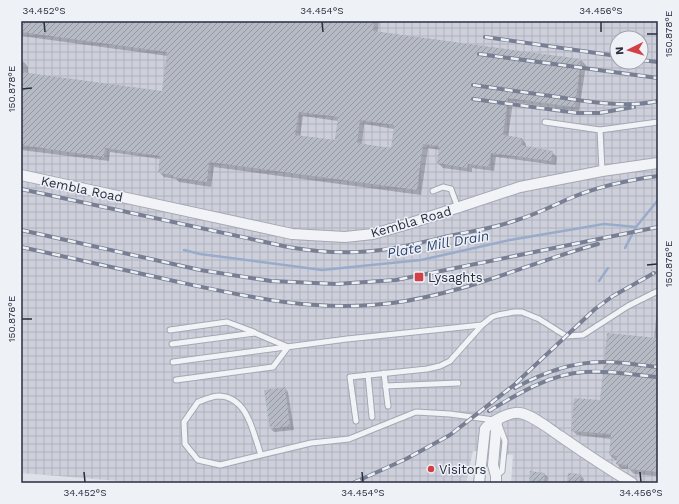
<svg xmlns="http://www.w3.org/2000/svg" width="679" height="504" viewBox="0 0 679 504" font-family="'Work Sans',sans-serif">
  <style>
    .industrial { fill: url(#industrial-grid); fill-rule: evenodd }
    .shadow { fill: #0003; fill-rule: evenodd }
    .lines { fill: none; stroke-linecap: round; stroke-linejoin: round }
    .stream { stroke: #99abca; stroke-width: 2.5 }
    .building { fill: url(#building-hatch); fill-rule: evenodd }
    .service-casing { stroke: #a4a8b2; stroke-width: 7 }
    .minor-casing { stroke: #a4a8b2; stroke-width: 12 }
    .service { stroke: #f2f3f7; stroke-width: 5 }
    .minor { stroke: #f2f3f7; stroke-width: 10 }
    .rail-casing { stroke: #787f92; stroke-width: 4 }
    .rail { stroke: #eef1f6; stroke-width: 2.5; stroke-dasharray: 8; stroke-linecap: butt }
    .ticks { fill: none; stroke: #272e40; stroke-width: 1.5 }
    .poi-dot { fill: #d14046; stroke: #eef1f6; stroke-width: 1.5 }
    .labels { text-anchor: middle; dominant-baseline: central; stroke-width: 3; stroke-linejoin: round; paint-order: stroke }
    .street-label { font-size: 13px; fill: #272e40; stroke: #eef1f6 }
    .poi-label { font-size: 13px; fill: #272e40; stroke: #eef1f6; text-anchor: start }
    .water-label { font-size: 14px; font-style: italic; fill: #304875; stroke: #eef1f6 }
    .neatline { fill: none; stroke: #272e40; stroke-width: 1.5 }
    .ticks-label { font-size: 10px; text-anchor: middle; fill: #272e40 }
  </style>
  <defs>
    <pattern id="industrial-grid" width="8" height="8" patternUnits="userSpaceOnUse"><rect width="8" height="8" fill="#cdd0db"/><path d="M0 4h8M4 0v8" fill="none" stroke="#b0b3bd"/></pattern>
    <pattern id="building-hatch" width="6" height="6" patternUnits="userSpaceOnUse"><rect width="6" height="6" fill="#b6bac5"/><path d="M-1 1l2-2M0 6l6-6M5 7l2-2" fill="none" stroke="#9498a1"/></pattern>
  </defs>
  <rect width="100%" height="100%" fill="#dfe1e8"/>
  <path class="industrial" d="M 21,21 L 658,21 L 658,483 L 511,483 L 513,455 L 473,451 L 466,483 L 143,483 L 21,473 ZM 617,38 L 641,38 L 641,62 L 617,62 Z"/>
  <g class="shadow">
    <path d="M 21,21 L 379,21 L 378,32 L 581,60 L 586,65 L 579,111 L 513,102 L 508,137 L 522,139 L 526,144 L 526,147 L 552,152 L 557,157 L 556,165 L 496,157 L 494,171 L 472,168 L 472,172 L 443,168 L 438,163 L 440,150 L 428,148 L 421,195 L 214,167 L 211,187 L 179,182 L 176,179 L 164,177 L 159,172 L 160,159 L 110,152 L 109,161 L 21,150 L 21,61 L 24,62 L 28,67 L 28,74 L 163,92 L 168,56 L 21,36 ZM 303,116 L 338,121 L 335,141 L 300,137 ZM 364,124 L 394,129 L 392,149 L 362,145 Z"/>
    <polygon points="658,298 658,476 634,474 629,469 622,469 617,464 617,460 615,460 610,455 611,439 577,435 572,430 601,401 654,339"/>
    <polygon points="285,388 288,392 294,430 274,432 271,429"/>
    <polygon points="544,474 548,477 547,483 530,483"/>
    <polygon points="580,475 584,479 583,483 568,483"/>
  </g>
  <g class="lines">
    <g class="stream">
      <polyline points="625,248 636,227"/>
      <polyline points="184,250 200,254 322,270 421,260 510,240 604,224 636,227 658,200"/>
      <polyline points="599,281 608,268"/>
    </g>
  </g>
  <g class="building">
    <path d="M 21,21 L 374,21 L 373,31 L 581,59 L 575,107 L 508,98 L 503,135 L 522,138 L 521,145 L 553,151 L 551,161 L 491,153 L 489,167 L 468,164 L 467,168 L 437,163 L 439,146 L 423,144 L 417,190 L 209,162 L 207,182 L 173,177 L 173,175 L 158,173 L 160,156 L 105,148 L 104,157 L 21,145 L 21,72 L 162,91 L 167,52 L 21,32 ZM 299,112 L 338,117 L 335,140 L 295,135 ZM 360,120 L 394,125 L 391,148 L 357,143 Z"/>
    <polygon points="607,333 658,338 658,472 628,469 628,465 616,464 617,456 609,455 611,434 571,431 574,398 600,400"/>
    <polygon points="285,387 290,426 270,429 264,390"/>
    <polygon points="530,471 545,473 544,483 529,483"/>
    <polygon points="568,473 581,474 580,483 567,483"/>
  </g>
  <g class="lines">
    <g class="service-casing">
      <g id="service">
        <polyline points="545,122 600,130 602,171"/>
        <polyline points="600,130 658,122"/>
        <polyline points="433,191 443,187 451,189 458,208"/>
        <polyline points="170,330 227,322 254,332"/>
        <polyline points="172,344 255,333 288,347 273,367 176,380"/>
        <polyline points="173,362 347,339 482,325"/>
        <polyline points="384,373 388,406"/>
        <polyline points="368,375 372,417"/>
        <polyline points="385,386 458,383"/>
        <polyline points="356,421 350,377 427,369 440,366 450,361 482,325 492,317 498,315 514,312 522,312 539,319 566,336 583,335 628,306 658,291"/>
        <path d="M 261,455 C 253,433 248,397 219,396 C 212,396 204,400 198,402 L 184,422 L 185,444 L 198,460 L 220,465 L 311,443 L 349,439 L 416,412 L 450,414 L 494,420"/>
        <polyline points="496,476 502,471 505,441 499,425"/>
      </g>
    </g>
    <g class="minor-casing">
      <g id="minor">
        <polyline points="21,175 292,234 345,237 373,234 408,224 520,187 602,171 658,163"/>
        <path d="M 479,483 L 485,429 C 490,422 511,411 520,413 C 534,416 548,428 560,436 C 583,452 607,468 632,483"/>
        <polyline points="496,483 496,476 493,465 497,420"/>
      </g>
    </g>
    <use href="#service" class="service"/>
    <use href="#minor" class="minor"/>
    <g class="rail-casing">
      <g id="rail">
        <polyline points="485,37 617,56"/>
        <polyline points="479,54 658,78"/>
        <polyline points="641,60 658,62"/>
        <path d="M 473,85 C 501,89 529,93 558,97 C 590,102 626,108 658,101"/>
        <polyline points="473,99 578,113 599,113 634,107"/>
        <path d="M 21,189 L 288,247 C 311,251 333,253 357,252 C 388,251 419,243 449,236 C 472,231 495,228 517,220 C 537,214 554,205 573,197 C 600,186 629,180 658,176"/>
        <polyline points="21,230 200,270 271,281 336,284 396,280 426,274 658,227"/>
        <path d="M 21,247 C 72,258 123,270 174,281 C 248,297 317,313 392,303 C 464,294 529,263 598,244"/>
        <path d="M 515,388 C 542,373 572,362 603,362 C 621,362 640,365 658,367"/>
        <path d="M 489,411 C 519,393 550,374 585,372 C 609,370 634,375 658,377"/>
        <polyline points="353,483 406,459 450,435 514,385 595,309 613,296 654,273"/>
      </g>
    </g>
    <use href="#rail" class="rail"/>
  </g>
  <path class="ticks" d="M 44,22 L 45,32M 322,22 L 323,32M 601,22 L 601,32M 647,34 L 657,34M 22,89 L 32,88M 647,265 L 657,264M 22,319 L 32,319M 84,472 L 85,482M 362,472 L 363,482M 640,472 L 641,482"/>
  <g class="poi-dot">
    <rect x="414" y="272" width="10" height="10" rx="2"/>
    <circle cx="431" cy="469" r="4"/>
  </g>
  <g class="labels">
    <g class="street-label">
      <text transform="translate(82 189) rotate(12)">Kembla Road</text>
      <text transform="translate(411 222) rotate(-16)">Kembla Road</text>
    </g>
    <g class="poi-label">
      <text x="428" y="277">Lysaghts</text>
      <text x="439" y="469">Visitors</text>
    </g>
    <g class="water-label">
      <text transform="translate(438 244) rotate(-10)">Plate Mill Drain</text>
    </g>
  </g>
  <rect width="679" height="504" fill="none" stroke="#eef1f6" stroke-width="44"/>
  <g transform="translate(629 50) rotate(265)"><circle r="19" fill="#eef1f6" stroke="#9ea3ad"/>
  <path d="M0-3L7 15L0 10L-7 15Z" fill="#d14046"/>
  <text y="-6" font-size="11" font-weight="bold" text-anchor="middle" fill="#272e40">N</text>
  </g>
  <rect x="22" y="22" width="635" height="460" class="neatline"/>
  <g class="ticks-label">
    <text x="44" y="14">34.452°S</text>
    <text x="322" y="14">34.454°S</text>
    <text x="601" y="14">34.456°S</text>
    <text transform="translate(668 34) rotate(-90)" y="4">150.878°E</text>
    <text transform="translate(11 89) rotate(-90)" y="4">150.878°E</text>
    <text transform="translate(668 264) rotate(-90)" y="4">150.876°E</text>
    <text transform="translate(11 319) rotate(-90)" y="4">150.876°E</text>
    <text x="85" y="496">34.452°S</text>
    <text x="363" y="496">34.454°S</text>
    <text x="641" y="496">34.456°S</text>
  </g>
</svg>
